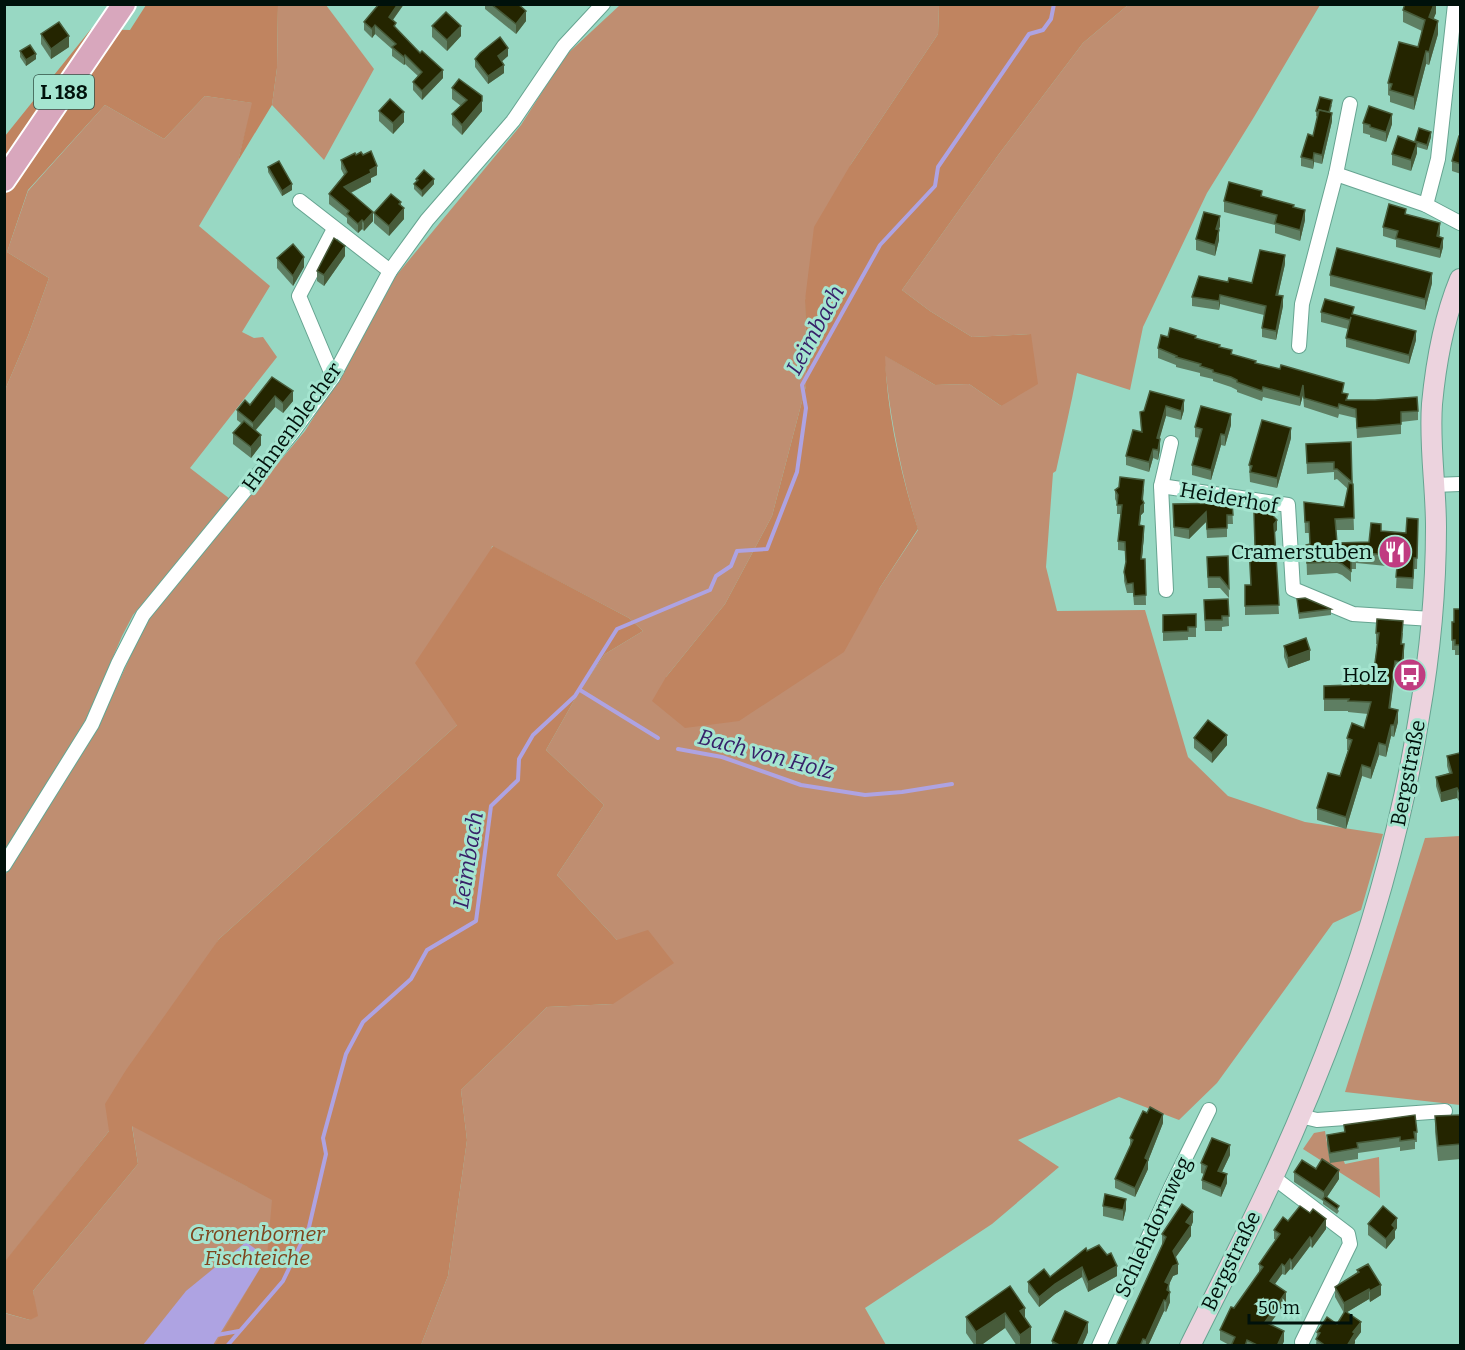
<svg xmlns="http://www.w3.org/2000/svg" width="1465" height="1350" viewBox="0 0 1465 1350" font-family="Bitter,serif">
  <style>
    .green { fill: #bf8e71 }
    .forest { fill: #c08460 }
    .water { fill: #aea3e2 }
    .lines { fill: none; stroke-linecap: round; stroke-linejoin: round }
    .stream { stroke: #aea3e2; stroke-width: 4 }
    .street-casing { stroke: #66a491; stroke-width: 16 }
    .secondary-casing { stroke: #66a491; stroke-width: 22 }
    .primary-casing { stroke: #fff; stroke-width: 26 }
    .street { stroke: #fff; stroke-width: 14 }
    .secondary { stroke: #ecd3de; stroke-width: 20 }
    .primary { stroke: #d8a7bd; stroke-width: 22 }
    .wall { fill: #5e7e62 }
    .shaded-wall { fill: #475b3a }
    .building { fill: #242500; stroke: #475b3a; stroke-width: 1.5 }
    .labels { text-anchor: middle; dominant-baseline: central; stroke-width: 6; stroke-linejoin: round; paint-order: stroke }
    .shield { fill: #a5e5d0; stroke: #325146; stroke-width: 1.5 }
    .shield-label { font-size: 20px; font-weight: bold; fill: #00110b }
    .street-label { font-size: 21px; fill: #00110b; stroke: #a5e5d0 }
    .poi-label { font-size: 21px; fill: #00110b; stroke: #a5e5d0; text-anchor: end }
    .park-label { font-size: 21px; font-style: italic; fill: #7e441c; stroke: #a5e5d0 }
    .water-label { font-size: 22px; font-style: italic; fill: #372169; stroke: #a5e5d0 }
  </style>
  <rect width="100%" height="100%" fill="#98d8c3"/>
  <g class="green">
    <polygon points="278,5 326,5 374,69 324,160 272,105 277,68"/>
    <path d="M 620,5 L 939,5 L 938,34 L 851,164 L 805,300 L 806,386 L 772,516 L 725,604 L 666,677 L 879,589 L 918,530 C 901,473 889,414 884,355 L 935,385 L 969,384 L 1001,406 L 1031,334 L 972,337 L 930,311 L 902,290 L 999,154 L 1083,43 L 1128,5 L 1320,5 L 1254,117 L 1207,193 L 1143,327 L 1130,390 L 1077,373 C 1071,406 1063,438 1056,471 L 1053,473 L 1046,567 L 1057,611 L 1145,610 L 1188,757 L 1228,796 L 1305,822 L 1383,834 L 1361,910 L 1333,923 L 1217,1083 L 1179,1120 L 1119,1097 L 1018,1140 L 1059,1167 L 992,1224 L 865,1308 L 886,1345 L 421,1345 L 448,1276 L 467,1140 L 461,1090 L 547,1007 L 613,1004 L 617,940 L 557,875 L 604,805 L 546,750 L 580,690 L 605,654 L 643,631 L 629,618 L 492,546 L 457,725 L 219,939 L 109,1131 L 6,1261 L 4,877 L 98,727 L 148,618 L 305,431 L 346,366 L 390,283 L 521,125 L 565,56 Z"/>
    <polygon points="205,96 253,103 238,161 199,226 270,286 242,332 254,338 263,337 277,357 190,468 230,499 133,615 122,636 84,725 5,850 5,390 28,336 49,278 7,252 28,191 105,105 164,139"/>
    <polygon points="1460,836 1460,1105 1345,1092 1425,838"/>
    <polygon points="132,1125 248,1187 322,1155 228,1345 5,1345 4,1313 30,1320 35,1308 33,1291 138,1164"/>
    <polygon points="1325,1131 1330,1161 1343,1159 1345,1164 1379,1157 1380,1198 1303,1149 1314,1133"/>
  </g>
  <g class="forest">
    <path d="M 939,4 L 1128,5 L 1083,43 L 999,154 L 902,290 L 930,311 L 972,337 L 1031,334 L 1038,384 L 1001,406 L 969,384 L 935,385 L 885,356 C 887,414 901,474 918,529 L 879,589 L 844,652 L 739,721 L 685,728 L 652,701 L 666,677 L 725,604 L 772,516 L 806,386 L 805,300 L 814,227 L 851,164 L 938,34 Z"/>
    <polygon points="146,5 278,5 277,68 272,105 238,161 252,103 205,96 164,139 105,105 28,190 7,252 49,278 28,336 5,390 5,136 91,29 130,30"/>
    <polygon points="493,546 629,618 643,631 605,654 580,690 546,750 604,805 557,875 617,940 648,930 674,963 613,1004 547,1007 461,1090 467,1140 448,1276 421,1345 215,1345 267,1257 272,1200 132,1126 138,1164 33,1291 38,1316 30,1320 5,1313 4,1259 6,1260 109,1131 105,1104 126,1070 219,939 457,725 415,663"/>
  </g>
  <polygon class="water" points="246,1242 267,1257 213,1345 143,1345 186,1291"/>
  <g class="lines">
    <g class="stream">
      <polyline points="580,690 658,738"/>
      <polyline points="678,749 722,757 801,785 865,795 902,792 952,784"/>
      <polyline points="217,1335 239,1331"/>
      <polyline points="227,1346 283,1281 309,1227 326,1154 323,1138 346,1054 363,1022 411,979 427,950 476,921 491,806 518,780 519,759 533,735 575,696 617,629 710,590 716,576 731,566 737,551 767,549 797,472 806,408 802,385 880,245 935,186 938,167 1029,34 1043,30 1051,19 1054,4"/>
    </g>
    <g class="street-casing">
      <g id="street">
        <polyline points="1336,174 1350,104"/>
        <polyline points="300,201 390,271"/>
        <polyline points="1426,205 1438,159 1455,4"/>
        <polyline points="1299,346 1302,304 1336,174 1426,205 1460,223"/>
        <polyline points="333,377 299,296 334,229"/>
        <polyline points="1434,485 1460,484"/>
        <polyline points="1161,486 1288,505 1293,589 1353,614 1432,619"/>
        <polyline points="1166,590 1161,486 1171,443"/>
        <polyline points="4,865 92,724 118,664 143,615 292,433 333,377 390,271 427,220 513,121 564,46 603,4"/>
        <polyline points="1300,1116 1317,1120 1445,1111"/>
        <polyline points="1273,1177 1348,1234 1350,1244 1302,1342"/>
        <polyline points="1099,1346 1172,1185 1209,1110"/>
      </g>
    </g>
    <g class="secondary-casing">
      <path id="secondary" d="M 1190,1346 C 1218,1289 1248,1232 1274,1175 C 1341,1029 1394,875 1419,717 C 1430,654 1436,590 1436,527 C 1436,486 1429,445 1432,404 C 1436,362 1444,318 1460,279"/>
    </g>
    <g class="primary-casing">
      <polyline id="primary" points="4,180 124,4"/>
    </g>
    <use href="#street" class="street"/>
    <use href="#secondary" class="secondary"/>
    <use href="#primary" class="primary"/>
  </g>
  <g class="wall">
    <polygon points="379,4 404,4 393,20 396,29 443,78 422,100 413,90 413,82 418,76 405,64 404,65 392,56 392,49 375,34 372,38 364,30 364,22"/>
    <polygon points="485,4 518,4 526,21 516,34 485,9"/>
    <polygon points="1400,4 1436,4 1436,13 1433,19 1438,34 1429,65 1426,64 1414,110 1390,102 1390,96 1388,95 1388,83 1418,47 1422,31 1403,22 1403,10 1404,6"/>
    <polygon points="432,26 461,36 447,51 432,37"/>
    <polygon points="41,34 69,47 51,59 41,44"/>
    <polygon points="20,51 36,59 26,66 20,57"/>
    <polygon points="508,56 501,61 504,73 488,84 475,67 475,59"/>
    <polygon points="452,88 482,111 462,135 452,125 452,114 461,106 452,99"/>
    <polygon points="1332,105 1330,112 1332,121 1322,164 1314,162 1313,169 1301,166 1301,157 1313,136 1318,117 1316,116 1316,111"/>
    <polygon points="379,111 404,122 393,134 379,121"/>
    <polygon points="1363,123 1392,124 1386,142 1370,137 1370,135 1363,133"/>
    <polygon points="1461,136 1461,174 1452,171 1452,161"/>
    <polygon points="1431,137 1427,150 1417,147 1417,153 1411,171 1392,165 1392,154 1415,142 1415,141"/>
    <polygon points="356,155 363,155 377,175 371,178 371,182 351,193 373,221 364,231 362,229 358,233 347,223 347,218 329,204 329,194 344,175 341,169 341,160"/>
    <polygon points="268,167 292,190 282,196 268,172"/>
    <polygon points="416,179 434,184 422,197 414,189 414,184 416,182"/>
    <polygon points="1262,197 1294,207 1305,220 1300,241 1275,233 1275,225 1224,212 1224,201"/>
    <polygon points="401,206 404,219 389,236 374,223 374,213"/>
    <polygon points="1406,215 1440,233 1439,237 1443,247 1440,258 1396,247 1396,240 1383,236 1383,227"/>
    <polygon points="1220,226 1219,229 1219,240 1215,256 1196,250 1196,239"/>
    <polygon points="345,256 324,286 317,281 317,271"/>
    <polygon points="277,258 304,267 293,286 277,268"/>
    <polygon points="1285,264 1278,295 1283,306 1276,340 1262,337 1262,328 1264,315 1220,304 1219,310 1192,306 1192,297 1228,282 1252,283"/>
    <polygon points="1330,275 1432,283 1425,310 1330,286"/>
    <polygon points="1321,312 1354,314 1416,340 1409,364 1346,347 1346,338 1348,329 1321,322"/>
    <polygon points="1168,337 1196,339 1220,347 1232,355 1344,393 1348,400 1418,411 1418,420 1401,422 1401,434 1357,438 1356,418 1339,414 1338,418 1304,407 1303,395 1300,406 1263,397 1262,401 1237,392 1237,390 1231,387 1213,381 1213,379 1200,376 1200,373 1176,367 1176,365 1158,358 1158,348"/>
    <polygon points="272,377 293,401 283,413 275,407 256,430 261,445 251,458 233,444 233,433 241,423 237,420 237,410 250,405"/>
    <polygon points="1150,391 1184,410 1181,420 1166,416 1159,439 1160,449 1158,460 1153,458 1149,472 1126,465 1126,456 1141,432 1140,412 1144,411"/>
    <polygon points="1231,425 1225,446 1221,445 1211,480 1192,475 1192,465 1200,438 1195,437 1195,427"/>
    <polygon points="1291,438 1277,488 1250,482 1249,465"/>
    <polygon points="1351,442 1354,530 1336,530 1337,543 1369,542 1381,531 1406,533 1418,519 1417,569 1414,569 1413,589 1396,588 1397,567 1356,563 1356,569 1351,569 1351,582 1342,575 1337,573 1307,575 1306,545 1310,544 1309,533 1305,533 1304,502 1344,507 1348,489 1337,479 1334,480 1334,472 1307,474 1306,444"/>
    <polygon points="1144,489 1143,501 1144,512 1141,515 1140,525 1144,535 1142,559 1145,559 1146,605 1134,605 1133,593 1127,593 1124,581 1124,572 1126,563 1125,551 1118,550 1118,541 1121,514 1117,514 1117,503 1115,499 1115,490"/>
    <polygon points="1232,503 1233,524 1227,524 1227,537 1207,538 1206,522 1189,539 1174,536 1173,504"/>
    <polygon points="1270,513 1274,517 1277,530 1274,533 1279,614 1245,615 1245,585 1250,585 1255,546"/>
    <polygon points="1228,556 1229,598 1220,588 1208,588 1207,567"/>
    <polygon points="1228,599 1229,626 1222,627 1222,631 1205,631 1204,600"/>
    <polygon points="1297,599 1331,609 1331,615 1299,619"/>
    <polygon points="1461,609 1461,655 1455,655 1455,650 1452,650 1452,622 1454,622"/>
    <polygon points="1196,614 1196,637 1188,637 1188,640 1163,641 1163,615"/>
    <polygon points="1376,633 1403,633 1402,644 1404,656 1402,674 1395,673 1390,708 1398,722 1394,737 1391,736 1386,757 1379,755 1371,779 1362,776 1346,829 1317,820 1317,808 1340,776 1348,750 1347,750 1347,738 1364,728 1368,714 1348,712 1348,711 1324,711 1324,686 1350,685 1368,681 1374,670 1377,644 1376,644"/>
    <polygon points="1284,646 1310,660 1288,668 1284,657"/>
    <polygon points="1194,738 1227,745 1212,763 1194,748"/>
    <polygon points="1447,756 1461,757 1461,804 1457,798 1441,802 1436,786 1436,777 1449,773 1447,766"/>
    <polygon points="1461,1115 1461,1159 1438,1161 1435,1132 1435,1116"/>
    <polygon points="1163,1123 1148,1161 1148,1169 1135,1197 1115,1188 1115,1179 1130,1146 1130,1138"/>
    <polygon points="1344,1125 1417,1132 1417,1142 1415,1142 1415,1149 1400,1151 1400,1147 1358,1153 1358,1159 1330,1163 1327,1145 1327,1135 1344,1132"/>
    <polygon points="1230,1155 1222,1172 1227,1183 1221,1197 1202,1189 1202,1180 1204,1174 1201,1173 1201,1163"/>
    <polygon points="1316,1169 1339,1179 1327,1197 1339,1211 1337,1214 1323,1204 1323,1201 1294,1182 1294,1172"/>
    <polygon points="1103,1206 1126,1209 1123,1221 1103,1216"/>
    <polygon points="1288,1221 1326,1229 1312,1248 1310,1246 1292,1270 1290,1269 1285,1275 1282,1274 1275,1284 1286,1301 1270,1324 1284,1341 1282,1346 1231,1346 1220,1340 1220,1330 1259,1273 1259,1264 1276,1240 1274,1239 1274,1230"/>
    <polygon points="1193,1222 1191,1226 1191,1236 1175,1258 1178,1274 1173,1276 1169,1284 1170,1302 1166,1312 1164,1311 1148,1346 1116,1346 1162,1245 1162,1234"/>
    <polygon points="1368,1224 1397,1228 1395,1231 1395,1238 1386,1249 1368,1235"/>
    <polygon points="1087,1251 1117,1276 1088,1292 1082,1277 1055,1294 1039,1307 1028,1292 1028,1282 1050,1277"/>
    <polygon points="1357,1270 1381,1295 1370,1302 1369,1299 1347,1312 1361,1332 1355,1340 1355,1343 1353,1346 1316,1346 1317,1332 1337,1324 1344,1313 1335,1297 1335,1287 1357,1273"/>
    <polygon points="1025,1308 1025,1319 1031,1343 1027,1346 1017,1346 1005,1328 980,1346 975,1346 966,1333 966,1317"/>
    <polygon points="1088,1332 1082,1346 1052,1346 1052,1341"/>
  </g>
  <g class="shaded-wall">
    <polygon points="398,4 404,4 389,25 389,17"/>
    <polygon points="1434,4 1436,4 1436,13 1429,30 1429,17"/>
    <polygon points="526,11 526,21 516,34 516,24"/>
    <polygon points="1438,21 1438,34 1429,65 1429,52"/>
    <polygon points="375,25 375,34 372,38 372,29"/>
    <polygon points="461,26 461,36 447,51 447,40"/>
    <polygon points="69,36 69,47 51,59 51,49"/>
    <polygon points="508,48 508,56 498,65 498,56"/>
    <polygon points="1426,51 1426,64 1414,110 1414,97"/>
    <polygon points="36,54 36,59 26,66 26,60"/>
    <polygon points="405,55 405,64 404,65 404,57"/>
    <polygon points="504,65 504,73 488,84 488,76"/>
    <polygon points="443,70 443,78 422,100 422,91"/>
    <polygon points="482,101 482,111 462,135 462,125"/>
    <polygon points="404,112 404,122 393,134 393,123"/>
    <polygon points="1332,113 1332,121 1322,164 1322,155"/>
    <polygon points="1392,114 1392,124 1386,142 1386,132"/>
    <polygon points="1431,132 1431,137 1427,150 1427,145"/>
    <polygon points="1417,143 1417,153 1411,171 1411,160"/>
    <polygon points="1314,153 1314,162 1313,169 1313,160"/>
    <polygon points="377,166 377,175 371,178 371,182 344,196 344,187"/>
    <polygon points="434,179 434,184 422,197 422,191"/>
    <polygon points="292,184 292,190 282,196 282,191"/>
    <polygon points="401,202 401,211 404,208 404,219 389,236 389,226"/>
    <polygon points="1305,210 1305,220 1300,241 1300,230"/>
    <polygon points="373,212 373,221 364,231 364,222"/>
    <polygon points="1220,216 1220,226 1216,239 1216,229"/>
    <polygon points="362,220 362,229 358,233 358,224"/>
    <polygon points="1440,223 1440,233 1437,246 1437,236"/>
    <polygon points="1219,230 1219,240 1215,256 1215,245"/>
    <polygon points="1443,238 1443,247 1440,258 1440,249"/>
    <polygon points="345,246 345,256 324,286 324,275"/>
    <polygon points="1285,255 1285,264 1276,304 1276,295"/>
    <polygon points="304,257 304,267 293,286 293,276"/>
    <polygon points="1432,273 1432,283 1425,310 1425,299"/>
    <polygon points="1220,295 1220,304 1219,310 1219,301"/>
    <polygon points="1283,296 1283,306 1276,340 1276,331"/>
    <polygon points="1416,331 1416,340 1409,364 1409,355"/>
    <polygon points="1303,385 1303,395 1300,406 1300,397"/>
    <polygon points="293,391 293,401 283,413 283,403"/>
    <polygon points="275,396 275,407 253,433 253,423"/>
    <polygon points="1184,400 1184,410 1181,420 1181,411"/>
    <polygon points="1166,406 1166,416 1157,448 1157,438"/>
    <polygon points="1231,414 1231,425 1225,446 1225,435"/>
    <polygon points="1291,428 1291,438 1277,488 1277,478"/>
    <polygon points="1221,434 1221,445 1211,480 1211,470"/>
    <polygon points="261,435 261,445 251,458 251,447"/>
    <polygon points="1160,439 1160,449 1158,460 1158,450"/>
    <polygon points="1153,449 1153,458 1149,472 1149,462"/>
    <polygon points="1144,480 1142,504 1144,503 1144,512 1141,515 1139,534 1139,525"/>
    <polygon points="1206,512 1206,522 1189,539 1189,529"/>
    <polygon points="1277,520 1277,530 1274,533 1274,524"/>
    <polygon points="1144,526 1144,535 1141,568 1141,559"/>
    <polygon points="1404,644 1404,656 1402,674 1402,662"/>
    <polygon points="1310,650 1310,660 1288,668 1288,658"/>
    <polygon points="1395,661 1395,673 1389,719 1389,708"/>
    <polygon points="1398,710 1398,722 1394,737 1394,725"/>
    <polygon points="1391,725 1391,736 1386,757 1386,745"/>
    <polygon points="1227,735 1227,745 1212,763 1212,753"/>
    <polygon points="1379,743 1379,755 1371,779 1371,768"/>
    <polygon points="1362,765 1362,776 1346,829 1346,817"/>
    <polygon points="1457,788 1457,798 1441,802 1441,793"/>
    <polygon points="1163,1114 1163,1123 1148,1161 1148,1169 1135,1197 1135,1188 1145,1158"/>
    <polygon points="1230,1145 1230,1155 1218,1180 1218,1171"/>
    <polygon points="1339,1170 1339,1179 1325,1200 1324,1199 1324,1192"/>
    <polygon points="1227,1174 1227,1183 1221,1197 1221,1188"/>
    <polygon points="1126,1199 1126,1209 1123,1221 1123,1210"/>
    <polygon points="1193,1212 1193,1222 1191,1226 1191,1236 1173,1261 1173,1251 1186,1222"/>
    <polygon points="1397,1218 1397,1228 1395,1231 1395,1238 1386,1249 1386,1239 1392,1225"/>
    <polygon points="1326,1219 1326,1229 1312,1248 1312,1239"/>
    <polygon points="1310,1237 1310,1246 1292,1270 1292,1261"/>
    <polygon points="1290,1259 1290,1269 1285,1275 1285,1266"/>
    <polygon points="1178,1264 1178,1274 1173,1276 1165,1293 1165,1282 1173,1266"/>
    <polygon points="1282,1264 1282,1274 1270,1291 1270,1281"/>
    <polygon points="1117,1266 1117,1276 1088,1292 1088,1282"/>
    <polygon points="1082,1267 1082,1277 1055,1294 1039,1307 1039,1297 1055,1284"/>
    <polygon points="1169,1284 1170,1302 1166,1312 1167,1290"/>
    <polygon points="1381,1285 1381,1295 1370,1302 1370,1291"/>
    <polygon points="1369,1289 1369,1299 1344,1314 1344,1303"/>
    <polygon points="1286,1292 1286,1301 1265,1331 1265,1322"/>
    <polygon points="1164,1300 1164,1311 1148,1346 1146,1346 1146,1340"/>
    <polygon points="1025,1308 1025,1323 1020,1311"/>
    <polygon points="1005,1313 1005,1328 980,1346 976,1346 976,1332"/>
    <polygon points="1088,1322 1088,1332 1082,1346 1077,1346"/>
    <polygon points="1361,1322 1361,1332 1355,1340 1355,1343 1353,1346 1347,1346 1353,1332"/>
    <polygon points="1031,1327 1031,1343 1027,1346 1020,1346 1020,1335"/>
    <polygon points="1284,1331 1284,1341 1282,1346 1277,1346"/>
  </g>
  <g class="building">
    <polygon points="379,4 398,4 389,17 396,23 394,26 420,53 422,51 443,70 422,91 413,82 422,72 405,55 404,57 392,47 396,44 375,25 372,29 364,22"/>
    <polygon points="491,4 518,4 526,11 516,24"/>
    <polygon points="1405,4 1434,4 1429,17 1438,21 1429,52 1426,51 1414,97 1390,90 1392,84 1388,83 1399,42 1418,47 1425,20 1403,10"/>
    <polygon points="446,12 461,26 447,40 432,26"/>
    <polygon points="59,22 69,36 51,49 41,34"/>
    <polygon points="500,37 508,48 498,56 504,65 488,76 475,59 480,53"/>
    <polygon points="30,45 36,54 26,60 20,51"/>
    <polygon points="459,79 482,96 482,101 462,125 452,114 467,100 452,88"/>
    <polygon points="1320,97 1332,100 1329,112 1319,110 1319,112 1316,111"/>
    <polygon points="390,99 404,112 393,123 379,111"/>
    <polygon points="1369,106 1392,114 1386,132 1370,127 1370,125 1363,123"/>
    <polygon points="1319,110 1332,113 1322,155 1314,153 1313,160 1301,157 1308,134 1313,136"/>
    <polygon points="1419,128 1431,132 1427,145 1415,141"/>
    <polygon points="1398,136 1417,143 1411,160 1392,154"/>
    <polygon points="1459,136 1461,136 1461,164 1452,161"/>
    <polygon points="371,151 377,166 370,170 371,173 344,187 373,212 364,222 362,220 358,224 347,214 349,211 329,194 347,172 341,160 355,153 356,155 361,152 363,155"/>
    <polygon points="279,161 292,184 282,191 268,167"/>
    <polygon points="424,170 434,179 422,191 414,184 418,180 416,179"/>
    <polygon points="1229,182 1262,191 1261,196 1294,205 1293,207 1305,210 1300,230 1275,223 1277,215 1224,201"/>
    <polygon points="391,194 401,202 399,204 404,208 389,226 374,213"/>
    <polygon points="1389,204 1406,209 1405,214 1440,223 1437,236 1443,238 1440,249 1396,238 1398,231 1383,227"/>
    <polygon points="1204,212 1220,216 1216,229 1219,230 1215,245 1196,239"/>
    <polygon points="334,238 345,246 324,275 317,271"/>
    <polygon points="293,244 304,257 293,276 277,258"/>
    <polygon points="1337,248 1432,273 1425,299 1330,275"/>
    <polygon points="1260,250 1285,255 1276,295 1283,296 1276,331 1262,328 1266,306 1220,295 1219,301 1192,297 1199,276 1228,282 1229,278 1252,283"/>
    <polygon points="1325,299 1354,307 1352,314 1416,331 1409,355 1346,338 1351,317 1350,320 1321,312"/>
    <polygon points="1170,328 1196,336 1195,338 1220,345 1219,347 1232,350 1231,354 1256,361 1255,363 1280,369 1281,365 1344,383 1342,393 1348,394 1346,400 1375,400 1417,397 1418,411 1401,412 1401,424 1357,428 1356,409 1339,404 1338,408 1304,398 1303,385 1300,397 1263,387 1262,391 1237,382 1237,380 1231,377 1213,372 1213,370 1200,366 1201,364 1176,357 1177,356 1158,348 1161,335 1168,337"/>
    <polygon points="272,377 293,391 283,403 275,396 253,423 237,410 245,400 250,405"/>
    <polygon points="1150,391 1184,400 1181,411 1166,406 1157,438 1160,439 1158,450 1153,449 1149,462 1126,456 1133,430 1142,432 1140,412 1144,411"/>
    <polygon points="1201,406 1231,414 1225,435 1221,434 1211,470 1192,465 1202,429 1195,427"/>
    <polygon points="1262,420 1291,428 1277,478 1250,472 1252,466 1249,465"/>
    <polygon points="244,421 261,435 251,447 233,433"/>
    <polygon points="1351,442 1352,482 1337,469 1334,469 1334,462 1307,463 1306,444"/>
    <polygon points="1120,477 1144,480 1142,499 1144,503 1141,506 1139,525 1144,526 1141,559 1145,559 1146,595 1134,596 1133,583 1127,584 1124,572 1126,562 1125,542 1118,541 1122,505 1117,505 1118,495 1115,490 1119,487"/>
    <polygon points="1349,483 1353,484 1354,518 1335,519 1337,543 1369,542 1371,523 1381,524 1381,531 1406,533 1407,518 1418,519 1417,558 1414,558 1413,578 1396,577 1398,556 1355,552 1356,558 1351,558 1351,571 1342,564 1337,562 1307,563 1306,545 1310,544 1309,522 1305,522 1304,502 1344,507"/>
    <polygon points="1255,500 1269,502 1270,513 1273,512 1274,517 1277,520 1274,524 1279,605 1245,606 1245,585 1251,585 1249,546 1255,546 1254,513 1256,513"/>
    <polygon points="1232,503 1233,515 1227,515 1227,528 1207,529 1206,512 1189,529 1174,527 1173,504"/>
    <polygon points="1228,556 1229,588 1220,577 1208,577 1207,557"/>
    <polygon points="1305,598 1331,609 1299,613 1297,599"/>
    <polygon points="1228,599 1229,616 1222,616 1222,620 1205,620 1204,600"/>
    <polygon points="1454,609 1461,609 1461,645 1455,645 1455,640 1452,640 1452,622 1454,622"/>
    <polygon points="1196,614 1196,627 1188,627 1188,631 1163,632 1163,615"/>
    <polygon points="1377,619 1403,621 1401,644 1404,644 1402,662 1395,661 1389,708 1398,710 1394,725 1391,725 1386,745 1379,743 1371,768 1362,765 1346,817 1317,808 1328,773 1340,776 1352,740 1347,738 1352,723 1364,728 1371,702 1348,701 1349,699 1324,699 1324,686 1350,685 1350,679 1368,681 1370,670 1374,670 1379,633 1376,633"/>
    <polygon points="1306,638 1310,650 1288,658 1284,646"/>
    <polygon points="1208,720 1227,735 1212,753 1194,738"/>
    <polygon points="1459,753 1461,757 1461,795 1457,788 1441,793 1436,777 1452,773 1447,756"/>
    <polygon points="1150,1107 1163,1114 1145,1158 1148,1160 1135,1188 1115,1179 1133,1140 1130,1138 1143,1111 1147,1113"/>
    <polygon points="1415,1115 1417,1132 1414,1132 1415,1139 1400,1141 1400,1137 1357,1143 1358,1148 1330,1153 1327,1135 1345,1132 1344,1125"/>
    <polygon points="1461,1115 1461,1144 1438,1146 1435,1116"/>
    <polygon points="1212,1138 1230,1145 1218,1171 1227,1174 1221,1188 1202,1180 1207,1166 1201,1163"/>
    <polygon points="1322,1159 1339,1170 1324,1192 1294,1172 1302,1160 1316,1169"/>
    <polygon points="1105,1194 1126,1199 1123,1210 1103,1206"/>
    <polygon points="1325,1196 1339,1206 1337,1209 1323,1199"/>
    <polygon points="1182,1204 1193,1212 1186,1222 1191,1225 1173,1251 1178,1264 1173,1266 1165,1282 1169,1284 1167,1290 1170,1292 1166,1301 1164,1300 1146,1340 1143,1339 1140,1346 1116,1346 1166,1237 1162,1234"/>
    <polygon points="1300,1206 1310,1213 1313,1209 1326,1219 1312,1239 1310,1237 1292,1261 1290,1259 1285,1266 1282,1264 1270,1281 1286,1292 1265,1322 1284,1331 1277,1346 1259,1346 1247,1340 1245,1346 1231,1346 1235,1337 1220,1330 1231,1307 1234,1308 1263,1267 1259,1264 1280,1234 1274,1230 1283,1217 1288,1221"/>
    <polygon points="1383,1206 1397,1218 1392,1225 1395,1228 1386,1239 1368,1224"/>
    <polygon points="1099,1245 1107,1255 1111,1253 1117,1266 1088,1282 1082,1267 1055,1284 1039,1297 1028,1282 1044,1269 1050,1277 1086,1248 1087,1251"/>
    <polygon points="1368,1264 1381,1285 1370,1291 1369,1289 1344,1303 1335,1287 1359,1272 1357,1270"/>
    <polygon points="1010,1286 1025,1308 1020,1311 1031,1327 1020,1335 1005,1313 976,1332 966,1317"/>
    <polygon points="1065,1311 1088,1322 1077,1346 1061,1346 1052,1341"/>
    <polygon points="1345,1311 1361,1322 1353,1332 1355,1333 1347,1346 1322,1346 1323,1344 1316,1339 1320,1333 1317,1332 1327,1317 1337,1324"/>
  </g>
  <defs>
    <g id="restaurant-disc" transform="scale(1.725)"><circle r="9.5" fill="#c03c81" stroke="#a5e5d0"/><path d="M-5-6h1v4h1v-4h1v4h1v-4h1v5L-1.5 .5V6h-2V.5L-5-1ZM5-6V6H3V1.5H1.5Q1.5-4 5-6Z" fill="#fff"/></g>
    <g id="bus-disc" transform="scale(1.725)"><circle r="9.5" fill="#c03c81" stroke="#a5e5d0"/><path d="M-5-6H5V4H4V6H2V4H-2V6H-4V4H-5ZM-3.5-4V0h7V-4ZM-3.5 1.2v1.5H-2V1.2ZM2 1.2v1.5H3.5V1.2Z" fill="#fff"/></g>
  </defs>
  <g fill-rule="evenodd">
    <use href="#restaurant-disc" x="1395" y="552"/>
    <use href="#bus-disc" x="1410" y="675"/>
  </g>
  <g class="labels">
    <rect class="shield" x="34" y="75" width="60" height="34" rx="4.5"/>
    <g class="shield-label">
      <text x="64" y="92">L 188</text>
    </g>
    <g class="street-label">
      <text transform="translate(292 427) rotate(-54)">Hahnenblecher</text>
      <text transform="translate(1229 498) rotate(10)">Heiderhof</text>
      <text transform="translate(1408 773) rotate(-79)">Bergstraße</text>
      <text transform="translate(1153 1227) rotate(-65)">Schlehdornweg</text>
      <text transform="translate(1231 1261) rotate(-64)">Bergstraße</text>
    </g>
    <g class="poi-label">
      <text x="1372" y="552">Cramerstuben</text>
      <text x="1387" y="675">Holz</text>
    </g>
    <g class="park-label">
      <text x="257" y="1234">Gronenborner<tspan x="257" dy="24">Fischteiche</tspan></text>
    </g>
    <g class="water-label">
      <text transform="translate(815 330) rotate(-62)">Leimbach</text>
      <text transform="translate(766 754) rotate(15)">Bach von Holz</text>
      <text transform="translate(468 860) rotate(-81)">Leimbach</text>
    </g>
  </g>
  <rect width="1465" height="1350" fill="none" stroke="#00110b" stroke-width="12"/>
  <path d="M1249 1314v9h102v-9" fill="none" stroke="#00110b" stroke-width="3"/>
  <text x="1258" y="1314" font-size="18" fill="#00110b" stroke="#a5e5d0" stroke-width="4.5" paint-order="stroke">50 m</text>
</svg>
